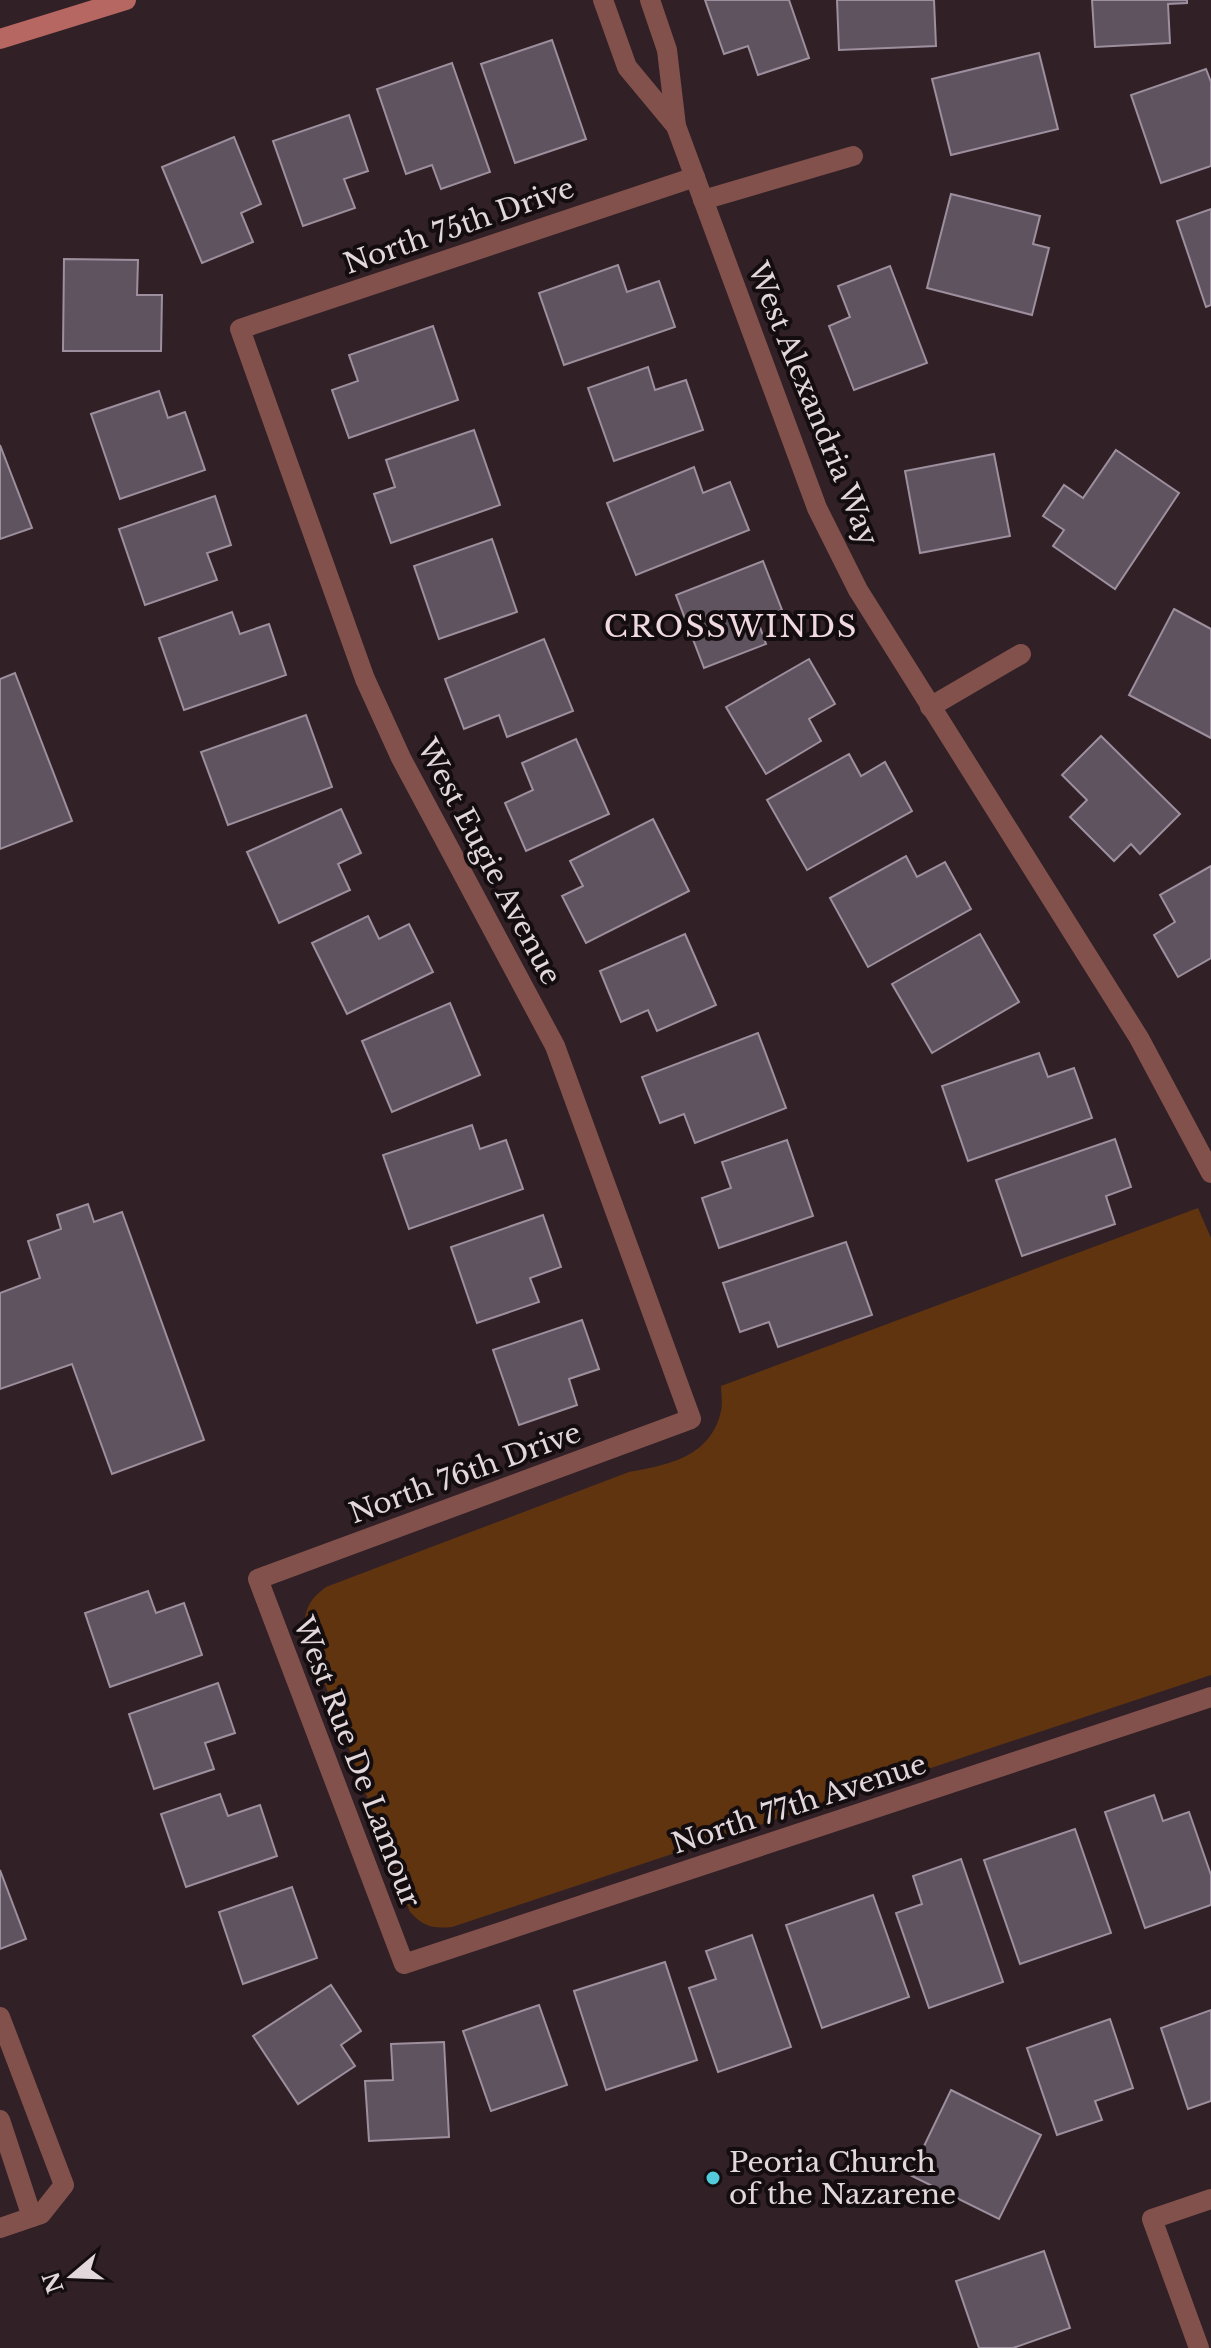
<svg xmlns="http://www.w3.org/2000/svg" width="1211" height="2348" viewBox="0 0 1211 2348" font-family="'Libre Baskerville',serif">
  <style>
    .green { fill: #613410 }
    .building { fill: #605360; stroke: #9d8f9d; stroke-width: 2 }
    .lines { fill: none; stroke-linecap: round; stroke-linejoin: round }
    .lane { stroke: #83514c; stroke-width: 20 }
    .street { stroke: #83514c; stroke-width: 20 }
    .secondary { stroke: #b76761; stroke-width: 20 }
    .poi-dot { fill: #53cbda; stroke: #140d0f; stroke-width: 3 }
    .labels { text-anchor: middle; dominant-baseline: central; stroke-width: 8; stroke-linejoin: round; paint-order: stroke }
    .street-label { font-size: 28px; fill: #e2d7db; stroke: #140d0f }
    .poi-label { font-size: 28px; fill: #e2d7db; stroke: #140d0f; text-anchor: start }
    .neighbourhood-label { font-size: 30px; letter-spacing: 2px; fill: #f0d9e0; stroke: #140d0f }
  </style>
  <rect width="100%" height="100%" fill="#312127"/>
  <path class="green" d="M 1198,1208 L 1211,1238 L 1211,1675 L 452,1927 C 432,1929 423,1926 410,1912 L 304,1628 C 305,1608 310,1599 326,1587 L 629,1472 C 668,1465 711,1457 721,1411 C 723,1403 721,1393 721,1386 Z"/>
  <g class="building">
    <polygon points="705,0 789,0 809,58 758,75 748,46 724,54"/>
    <polygon points="837,0 934,0 936,46 839,50"/>
    <polygon points="1092,0 1187,0 1187,3 1168,4 1170,43 1095,47"/>
    <polygon points="552,40 586,139 515,163 481,64"/>
    <polygon points="1039,53 1058,129 951,155 932,79"/>
    <polygon points="452,63 490,172 441,189 432,165 406,174 377,89"/>
    <polygon points="1206,69 1211,82 1211,166 1161,183 1131,95"/>
    <polygon points="349,115 368,171 344,179 355,208 303,226 273,141"/>
    <polygon points="234,137 261,204 241,213 253,242 202,263 162,167"/>
    <polygon points="951,194 1040,216 1033,244 1049,248 1032,315 927,288"/>
    <polygon points="1211,209 1211,305 1206,307 1177,221"/>
    <polygon points="64,259 138,260 137,295 162,295 161,351 63,351"/>
    <polygon points="618,265 627,292 659,281 675,327 564,365 539,293"/>
    <polygon points="890,266 927,363 854,390 829,326 850,317 838,286"/>
    <polygon points="433,326 458,400 349,438 332,390 358,381 349,355"/>
    <polygon points="648,367 655,390 686,380 703,430 614,461 588,388"/>
    <polygon points="159,391 168,418 185,412 205,470 120,499 91,414"/>
    <polygon points="474,430 500,505 391,543 374,494 395,487 386,460"/>
    <polygon points="0,445 32,528 0,539"/>
    <polygon points="1116,450 1179,493 1115,589 1053,546 1064,530 1043,516 1064,485 1083,498"/>
    <polygon points="994,454 1010,536 920,553 905,471"/>
    <polygon points="694,467 703,493 730,482 749,530 636,575 607,503"/>
    <polygon points="215,496 231,545 207,553 217,580 145,605 119,529"/>
    <polygon points="492,539 517,612 439,639 414,566"/>
    <polygon points="763,561 782,610 757,619 766,644 704,668 676,595"/>
    <polygon points="1174,609 1211,629 1211,738 1129,695"/>
    <polygon points="232,612 240,634 269,624 286,675 184,710 159,638"/>
    <polygon points="544,639 573,711 507,737 499,715 464,729 445,679"/>
    <polygon points="809,659 835,704 809,719 821,741 766,774 726,707"/>
    <polygon points="15,673 72,821 0,849 0,679"/>
    <polygon points="306,715 332,787 228,825 201,752"/>
    <polygon points="1101,736 1180,814 1140,854 1131,844 1114,861 1070,817 1087,800 1062,775"/>
    <polygon points="576,739 609,814 526,851 505,803 533,790 522,763"/>
    <polygon points="849,754 861,776 885,762 912,811 807,870 767,800"/>
    <polygon points="341,809 361,853 338,864 350,890 279,923 247,852"/>
    <polygon points="653,819 689,891 586,943 562,896 583,886 570,861"/>
    <polygon points="906,856 917,877 945,862 971,909 868,967 830,898"/>
    <polygon points="1211,866 1211,958 1178,977 1154,935 1175,922 1160,895"/>
    <polygon points="368,916 379,939 409,924 433,972 347,1014 312,943"/>
    <polygon points="685,934 716,1005 657,1031 648,1010 621,1022 600,971"/>
    <polygon points="980,934 1019,1002 932,1053 892,984"/>
    <polygon points="450,1003 480,1075 392,1112 362,1041"/>
    <polygon points="758,1033 786,1108 695,1143 684,1114 660,1123 642,1077"/>
    <polygon points="1039,1053 1048,1077 1074,1068 1092,1118 968,1161 942,1086"/>
    <polygon points="472,1125 480,1149 506,1140 523,1189 409,1229 383,1155"/>
    <polygon points="1115,1139 1131,1187 1106,1196 1115,1224 1022,1256 996,1180"/>
    <polygon points="787,1140 813,1216 719,1248 702,1198 731,1188 722,1162"/>
    <polygon points="88,1204 94,1222 122,1212 204,1440 112,1474 72,1364 0,1389 0,1293 40,1278 28,1241 61,1229 57,1215"/>
    <polygon points="543,1215 561,1267 530,1278 539,1302 477,1323 451,1247"/>
    <polygon points="846,1242 872,1315 778,1347 769,1322 740,1332 723,1283"/>
    <polygon points="582,1320 599,1369 569,1379 577,1405 519,1425 493,1350"/>
    <polygon points="148,1591 156,1613 184,1603 202,1655 110,1687 85,1613"/>
    <polygon points="218,1683 235,1733 205,1743 214,1769 154,1789 129,1714"/>
    <polygon points="220,1794 228,1816 260,1805 277,1856 186,1887 161,1814"/>
    <polygon points="1154,1795 1163,1821 1189,1812 1211,1875 1211,1905 1145,1928 1105,1812"/>
    <polygon points="1075,1829 1111,1933 1020,1964 984,1860"/>
    <polygon points="961,1859 1003,1982 929,2008 896,1913 922,1904 913,1876"/>
    <polygon points="0,1870 26,1939 0,1949"/>
    <polygon points="292,1887 317,1958 243,1984 219,1912"/>
    <polygon points="873,1895 909,1997 822,2028 786,1925"/>
    <polygon points="752,1935 791,2047 718,2072 689,1988 716,1979 706,1951"/>
    <polygon points="665,1962 697,2060 606,2090 574,1991"/>
    <polygon points="331,1985 361,2031 341,2045 355,2066 298,2104 253,2036"/>
    <polygon points="539,2005 567,2085 491,2111 463,2031"/>
    <polygon points="1211,2010 1211,2101 1188,2109 1161,2028"/>
    <polygon points="1110,2019 1133,2088 1095,2101 1102,2120 1057,2135 1027,2048"/>
    <polygon points="444,2042 449,2137 369,2141 365,2081 393,2080 391,2044"/>
    <polygon points="951,2090 1041,2135 999,2219 910,2175"/>
    <polygon points="1044,2251 1070,2328 1013,2348 979,2348 956,2281"/>
  </g>
  <g class="lines">
    <g class="lane">
      <polyline points="0,2017 64,2185 41,2214 0,2228"/>
      <polyline points="0,2120 32,2217"/>
    </g>
    <g class="street">
      <polyline points="603,0 627,67 676,126"/>
      <polyline points="650,0 667,50 676,126 817,508 858,590 1139,1038 1211,1173"/>
      <polyline points="695,177 240,329 365,679 401,758 555,1046 691,1419 258,1579 404,1964 1211,1697"/>
      <polyline points="703,200 853,156"/>
      <polyline points="930,707 1021,654"/>
      <polyline points="1199,2348 1152,2219 1211,2199"/>
    </g>
    <polyline class="secondary" points="0,39 126,0"/>
  </g>
  <circle class="poi-dot" cx="713" cy="2178" r="8"/>
  <g class="labels">
    <g class="street-label">
      <text transform="translate(459 226) rotate(-19)">North 75th Drive</text>
      <text transform="translate(813 404) rotate(68)">West Alexandria Way</text>
      <text transform="translate(489 862) rotate(62)">West Eugie Avenue</text>
      <text transform="translate(465 1473) rotate(-20)">North 76th Drive</text>
      <text transform="translate(357 1762) rotate(69)">West Rue De Lamour</text>
      <text transform="translate(799 1804) rotate(-18)">North 77th Avenue</text>
    </g>
    <g class="poi-label">
      <text x="729" y="2162">Peoria Church<tspan x="729" dy="32">of the Nazarene</tspan></text>
    </g>
    <g class="neighbourhood-label">
      <text x="731" y="626">CROSSWINDS</text>
    </g>
  </g>
  <g transform="translate(72 2276) rotate(251)" stroke="#140d0f" stroke-width="6" paint-order="stroke">
  <path d="M0-6L14 30L0 20L-14 30Z" fill="#e2d7db"/>
  <text y="-12" font-size="22" font-weight="bold" text-anchor="middle" fill="#e2d7db">N</text>
  </g>
</svg>
